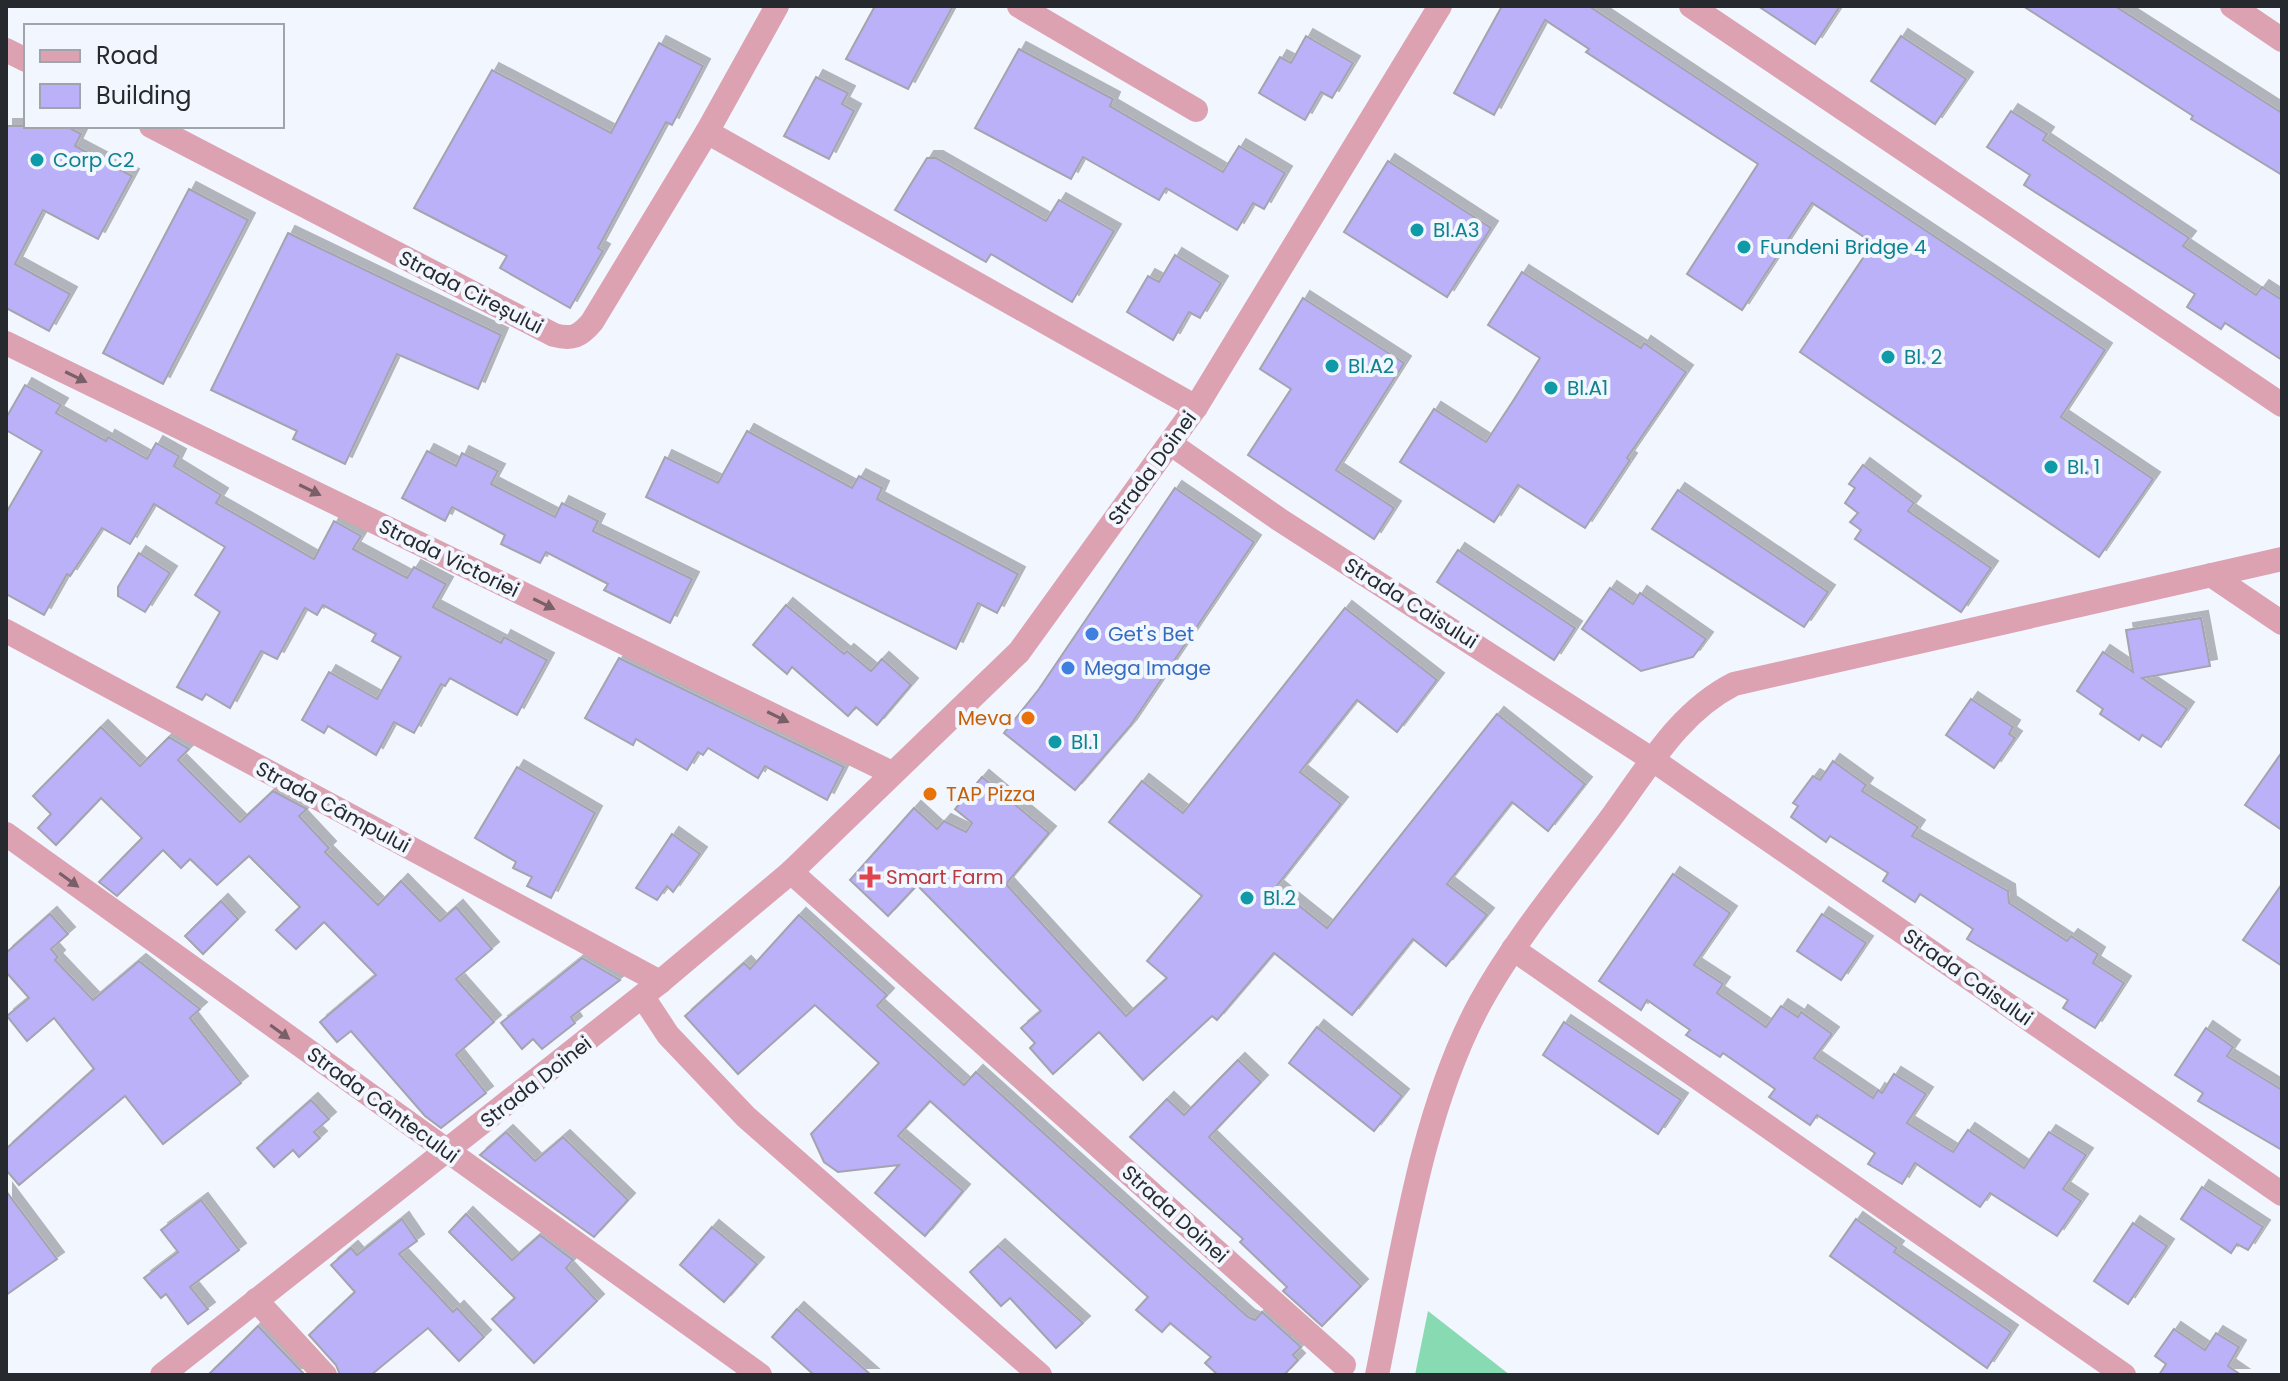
<svg xmlns="http://www.w3.org/2000/svg" width="2288" height="1381" viewBox="0 0 2288 1381" font-family="Poppins,sans-serif">
  <style>
    .green { fill: #88dab3 }
    .building { fill: #bab1f8; stroke: #a4a3ae; stroke-width: 2; filter: url(#shadow) }
    .lines { fill: none; stroke-linecap: round; stroke-linejoin: round }
    .minor { stroke: #dda2b1; stroke-width: 24 }
    .oneway { fill: #785f68 }
    .culture-dot { fill: #0f9aa8; stroke: #f1f6ff; stroke-width: 3 }
    .shop-dot { fill: #3f7fe0; stroke: #f1f6ff; stroke-width: 3 }
    .food-dot { fill: #e8710a; stroke: #f1f6ff; stroke-width: 3 }
    .health-dot { fill: #e0444e; stroke: #f1f6ff; stroke-width: 3 }
    .labels { text-anchor: middle; dominant-baseline: central; stroke-width: 8; stroke-linejoin: round; paint-order: stroke }
    .culture-label { font-size: 20px; fill: #0d838f; stroke: #f1f6ff; text-anchor: start }
    .street-label { font-size: 20px; fill: #26292d; stroke: #f1f6ff }
    .shop-label { font-size: 20px; fill: #366cbe; stroke: #f1f6ff; text-anchor: start }
    .food-label { font-size: 20px; fill: #c56008; stroke: #f1f6ff; text-anchor: end }
    .health-label { font-size: 20px; fill: #be3a42; stroke: #f1f6ff; text-anchor: start }
  </style>
  <defs>
    <filter id="shadow"><feDropShadow dx="7" dy="-7" stdDeviation="0" flood-color="#0004"/></filter>
  </defs>
  <rect width="100%" height="100%" fill="#f1f6ff"/>
  <polygon class="green" points="1428,1311 1510,1375 1415,1375"/>
  <g class="building">
    <polygon points="875,6 953,6 908,89 846,59"/>
    <polygon points="1502,6 1589,6 2105,350 2061,417 2153,479 2099,557 1800,352 1873,243 1812,203 1742,310 1687,274 1758,164 1586,52 1589,49 1545,20 1494,115 1454,93"/>
    <polygon points="1758,6 1840,6 1815,44"/>
    <polygon points="2023,6 2115,6 2282,113 2282,175 2191,119 2193,116"/>
    <polygon points="1306,36 1353,63 1332,98 1321,92 1305,120 1259,93 1280,57 1291,63"/>
    <polygon points="1901,36 1966,79 1935,124 1871,81"/>
    <polygon points="659,43 703,66 672,125 666,122 598,248 603,251 570,308 500,268 507,256 414,208 492,70 611,133"/>
    <polygon points="1019,49 1113,99 1110,106 1223,172 1239,146 1285,173 1264,209 1253,203 1237,230 1166,188 1159,200 1083,157 1071,179 975,128"/>
    <polygon points="816,77 848,93 842,104 854,111 829,159 784,136"/>
    <polygon points="2011,111 2047,134 2043,140 2189,238 2183,246 2256,295 2262,287 2282,300 2282,360 2225,323 2221,329 2187,307 2195,294 2024,185 2030,175 1987,147"/>
    <polygon points="6,126 66,126 81,134 75,146 132,176 98,239 43,210 15,264 70,294 49,331 6,308"/>
    <polygon points="927,158 936,158 1046,221 1059,200 1114,231 1072,302 991,254 986,262 895,210"/>
    <polygon points="1388,161 1491,228 1447,297 1344,232"/>
    <polygon points="189,189 248,220 163,384 103,353"/>
    <polygon points="288,233 501,335 478,389 397,354 345,464 293,439 297,431 211,390"/>
    <polygon points="1175,255 1221,283 1200,318 1189,312 1173,340 1127,312 1148,276 1159,282"/>
    <polygon points="1522,272 1641,348 1644,343 1686,372 1627,458 1630,460 1585,528 1518,485 1494,522 1400,462 1434,409 1486,442 1513,401 1540,358 1488,325"/>
    <polygon points="1303,298 1404,363 1336,470 1394,508 1374,539 1248,455 1291,389 1260,369"/>
    <polygon points="25,385 61,405 56,413 106,441 108,437 147,459 156,443 179,456 174,466 221,495 216,503 314,559 334,521 361,536 353,549 407,578 414,567 446,584 433,607 501,643 504,637 547,660 517,715 450,678 445,686 441,684 414,733 394,722 376,755 328,726 324,733 302,720 329,672 377,699 401,657 372,641 376,634 323,605 317,615 305,608 277,659 261,651 230,708 206,694 202,700 177,687 220,612 195,595 225,547 154,504 130,544 102,528 70,576 67,574 44,615 6,594 6,513 42,451 6,430 6,418"/>
    <polygon points="747,431 852,488 859,476 882,488 877,499 1018,574 997,613 978,603 956,649 646,497 665,457 718,483"/>
    <polygon points="427,451 456,466 462,453 498,471 491,484 555,517 562,503 598,521 593,531 692,579 670,623 604,590 608,584 546,552 540,563 501,544 505,535 452,507 445,521 402,498"/>
    <polygon points="1863,465 1914,503 1908,511 1991,568 1961,612 1855,539 1861,530 1850,522 1858,513 1845,503 1855,488 1849,484"/>
    <polygon points="1175,488 1254,542 1130,726 1075,790 1004,733 1039,689"/>
    <polygon points="1678,490 1828,592 1804,627 1652,529"/>
    <polygon points="1458,550 1575,628 1554,660 1437,582"/>
    <polygon points="139,553 170,573 145,612 118,596 118,587"/>
    <polygon points="1610,588 1633,604 1640,593 1706,639 1693,657 1641,671 1582,629"/>
    <polygon points="786,605 844,654 847,651 871,671 882,659 911,685 877,725 856,707 848,716 792,667 787,674 753,645"/>
    <polygon points="1345,608 1437,680 1397,732 1357,700 1300,772 1341,804 1276,887 1327,928 1497,714 1585,784 1548,831 1512,802 1447,884 1487,915 1446,966 1413,939 1352,1015 1274,953 1217,1020 1212,1016 1143,1080 1099,1032 1053,1074 1030,1048 1035,1043 1021,1028 1041,1011 917,885 888,916 850,880 914,808 937,829 944,821 966,832 972,823 955,809 982,777 1049,833 1006,884 1126,1016 1167,978 1147,961 1202,896 1109,822 1142,781 1183,813"/>
    <polygon points="2201,618 2210,666 2142,678 2187,709 2161,747 2142,735 2139,740 2100,714 2103,709 2077,691 2103,652 2133,672 2126,630"/>
    <polygon points="619,658 844,767 827,800 765,766 758,778 708,748 703,755 698,752 687,770 636,739 633,745 585,718"/>
    <polygon points="1971,699 2013,727 2009,734 2015,738 1994,768 1946,735"/>
    <polygon points="101,727 140,766 169,737 189,749 178,760 240,822 273,791 307,809 299,816 329,848 325,852 378,905 401,881 440,921 456,907 492,949 456,979 494,1022 456,1055 486,1093 441,1128 425,1116 351,1031 337,1042 320,1022 376,975 324,922 296,949 276,930 300,907 249,856 217,885 190,859 181,868 163,850 117,896 99,882 142,838 101,798 56,845 38,828 51,814 33,796"/>
    <polygon points="2282,752 2282,830 2245,805"/>
    <polygon points="1833,761 1866,785 1862,791 1918,827 1912,836 2008,891 2009,903 2067,941 2071,936 2098,954 2093,963 2124,983 2095,1028 2063,1008 2068,1000 1967,939 1973,929 1920,894 1915,902 1883,881 1888,873 1830,836 1826,842 1791,817 1798,806 1793,803 1813,776 1820,780"/>
    <polygon points="517,767 595,813 551,898 527,886 532,877 513,868 516,862 475,838"/>
    <polygon points="672,834 700,854 673,892 667,886 657,900 636,888"/>
    <polygon points="1673,874 1730,913 1694,965 1723,984 1717,993 1766,1027 1781,1006 1798,1017 1801,1012 1832,1034 1814,1058 1873,1098 1878,1090 1882,1093 1894,1074 1926,1094 1907,1123 1953,1152 1968,1130 2024,1168 2049,1132 2086,1155 2063,1189 2081,1201 2057,1236 1990,1193 1980,1207 1915,1163 1902,1184 1868,1164 1875,1153 1817,1115 1810,1125 1769,1097 1775,1089 1723,1053 1720,1057 1686,1035 1690,1030 1647,1000 1641,1010 1599,981"/>
    <polygon points="2282,884 2282,966 2243,940"/>
    <polygon points="221,901 238,919 203,954 185,936"/>
    <polygon points="50,914 68,934 51,949 58,957 55,960 93,1000 139,961 200,1009 190,1018 241,1083 163,1144 125,1096 19,1185 6,1170 6,1149 94,1069 54,1018 27,1041 7,1016 29,998 6,972 6,953"/>
    <polygon points="1822,914 1866,943 1841,980 1797,951"/>
    <polygon points="799,915 887,995 877,1006 964,1085 976,1072 1248,1317 1255,1320 1262,1312 1301,1347 1293,1355 1298,1360 1284,1375 1218,1375 1205,1363 1211,1357 1170,1323 1162,1332 1136,1310 1148,1297 930,1101 898,1136 963,1191 925,1236 875,1193 899,1165 838,1172 824,1162 811,1134 879,1063 815,1005 738,1074 685,1016 744,963 750,969"/>
    <polygon points="582,958 620,980 571,1017 575,1023 542,1049 533,1039 522,1049 501,1023"/>
    <polygon points="1564,1022 1681,1100 1658,1134 1543,1055"/>
    <polygon points="1317,1027 1402,1096 1374,1131 1289,1063"/>
    <polygon points="2206,1028 2233,1047 2227,1056 2282,1090 2282,1150 2198,1101 2203,1093 2175,1075"/>
    <polygon points="1238,1060 1261,1082 1209,1137 1361,1286 1322,1326 1283,1291 1287,1287 1240,1242 1243,1239 1130,1137 1167,1099 1184,1115"/>
    <polygon points="311,1100 329,1119 314,1132 320,1138 299,1157 293,1150 274,1167 257,1148"/>
    <polygon points="506,1132 535,1161 563,1137 628,1200 594,1237 480,1155"/>
    <polygon points="2202,1187 2263,1227 2248,1250 2237,1244 2231,1253 2181,1219"/>
    <polygon points="6,1191 57,1259 6,1295"/>
    <polygon points="201,1200 239,1250 190,1287 208,1309 188,1324 166,1294 161,1298 144,1278 178,1252 161,1230"/>
    <polygon points="466,1214 512,1260 540,1235 573,1260 566,1268 597,1301 534,1363 492,1319 515,1298 449,1232"/>
    <polygon points="402,1219 417,1241 399,1254 453,1312 457,1308 484,1337 459,1361 428,1328 371,1375 340,1375 336,1365 309,1335 355,1292 331,1265 351,1248 357,1255"/>
    <polygon points="1856,1219 1897,1248 1894,1252 2011,1332 1987,1368 1830,1256"/>
    <polygon points="2133,1223 2167,1246 2128,1304 2094,1281"/>
    <polygon points="712,1227 757,1264 724,1302 680,1265"/>
    <polygon points="998,1246 1083,1323 1056,1348 1010,1298 1001,1306 970,1272"/>
    <polygon points="797,1309 871,1375 814,1375 772,1337"/>
    <polygon points="258,1326 305,1375 208,1375 238,1346"/>
    <polygon points="2174,1329 2205,1350 2216,1333 2239,1347 2228,1366 2241,1375 2159,1375 2166,1364 2155,1356"/>
  </g>
  <g class="lines">
    <g class="minor">
      <polyline points="1019,6 1196,110"/>
      <polyline points="1691,6 2282,405"/>
      <polyline points="2232,6 2282,40"/>
      <polyline points="6,50 26,60"/>
      <path d="M 151,126 L 554,335 C 573,340 580,336 592,322 L 707,132 L 777,6"/>
      <polyline points="707,132 1196,407"/>
      <polyline points="6,343 892,773"/>
      <polyline points="1171,444 1280,520 1653,760 2282,1194"/>
      <polyline points="2211,575 2282,623"/>
      <polyline points="6,631 660,982"/>
      <polyline points="6,834 760,1375"/>
      <polyline points="791,872 1344,1365"/>
      <polyline points="1513,949 2124,1375"/>
      <polyline points="643,997 668,1035 746,1117 1040,1375"/>
      <polyline points="256,1300 325,1375"/>
      <polyline points="162,1375 660,982 791,872 1019,652 1196,407 1440,6"/>
      <path d="M 1377,1375 C 1402,1254 1421,1112 1480,1003 C 1517,936 1568,876 1613,815 C 1649,766 1679,712 1734,684 L 2282,559"/>
    </g>
  </g>
  <defs><path id="oneway-solid" d="M-6-.8H1V-3.2L6.5 0L1 3.2V.8H-6Z" transform="scale(2)"/></defs>
  <g class="oneway">
    <use href="#oneway-solid" transform="translate(76 377) rotate(26)"/>
    <use href="#oneway-solid" transform="translate(310 490) rotate(26)"/>
    <use href="#oneway-solid" transform="translate(544 604) rotate(26)"/>
    <use href="#oneway-solid" transform="translate(778 717) rotate(26)"/>
    <use href="#oneway-solid" transform="translate(69 880) rotate(36)"/>
    <use href="#oneway-solid" transform="translate(280 1032) rotate(36)"/>
  </g>
  <g class="culture-dot">
    <circle cx="37" cy="160" r="8"/>
    <circle cx="1417" cy="230" r="8"/>
    <circle cx="1744" cy="247" r="8"/>
    <circle cx="1888" cy="357" r="8"/>
    <circle cx="1332" cy="366" r="8"/>
    <circle cx="1551" cy="388" r="8"/>
    <circle cx="2051" cy="467" r="8"/>
    <circle cx="1055" cy="742" r="8"/>
    <circle cx="1247" cy="898" r="8"/>
  </g>
  <g class="shop-dot">
    <circle cx="1092" cy="634" r="8"/>
    <circle cx="1068" cy="668" r="8"/>
  </g>
  <g class="food-dot">
    <circle cx="1028" cy="718" r="8"/>
    <circle cx="930" cy="794" r="8"/>
  </g>
  <path class="health-dot" d="M866 865h8v8h8v8h-8v8h-8v-8h-8v-8h8z"/>
  <g class="labels">
    <g class="culture-label">
      <text x="53" y="160">Corp C2</text>
      <text x="1433" y="230">Bl.A3</text>
      <text x="1760" y="247">Fundeni Bridge 4</text>
      <text x="1904" y="357">Bl. 2</text>
      <text x="1348" y="366">Bl.A2</text>
      <text x="1567" y="388">Bl.A1</text>
      <text x="2067" y="467">Bl. 1</text>
      <text x="1071" y="742">Bl.1</text>
      <text x="1263" y="898">Bl.2</text>
    </g>
    <g class="street-label">
      <text transform="translate(471 292) rotate(27)">Strada Cireșului</text>
      <text transform="translate(1152 468) rotate(-54)">Strada Doinei</text>
      <text transform="translate(449 558) rotate(26)">Strada Victoriei</text>
      <text transform="translate(1411 603) rotate(32)">Strada Caisului</text>
      <text transform="translate(333 807) rotate(28)">Strada Câmpului</text>
      <text transform="translate(1968 977) rotate(35)">Strada Caisului</text>
      <text transform="translate(536 1082) rotate(-38)">Strada Doinei</text>
      <text transform="translate(383 1105) rotate(36)">Strada Cântecului</text>
      <text transform="translate(1175 1214) rotate(42)">Strada Doinei</text>
    </g>
    <g class="shop-label">
      <text x="1108" y="634">Get's Bet</text>
      <text x="1084" y="668">Mega Image</text>
    </g>
    <g class="food-label">
      <text x="1012" y="718">Meva</text>
      <text x="946" y="794" text-anchor="start">TAP Pizza</text>
    </g>
    <g class="health-label">
      <text x="886" y="877">Smart Farm</text>
    </g>
  </g>
  <rect width="2288" height="1381" fill="none" stroke="#26292d" stroke-width="16"/>
  <rect x="24" y="24" width="260" height="104" fill="#f1f6ff" stroke="#a0a4ab" stroke-width="2"/>
  <rect x="40" y="50" width="40" height="12" fill="#dda2b1" stroke="#a0a4ab" stroke-width="2"/>
  <text x="96" y="64" font-size="24" fill="#26292d">Road</text>
  <rect x="40" y="84" width="40" height="24" fill="#bab1f8" stroke="#a0a4ab" stroke-width="2"/>
  <text x="96" y="104" font-size="24" fill="#26292d">Building</text>
</svg>
